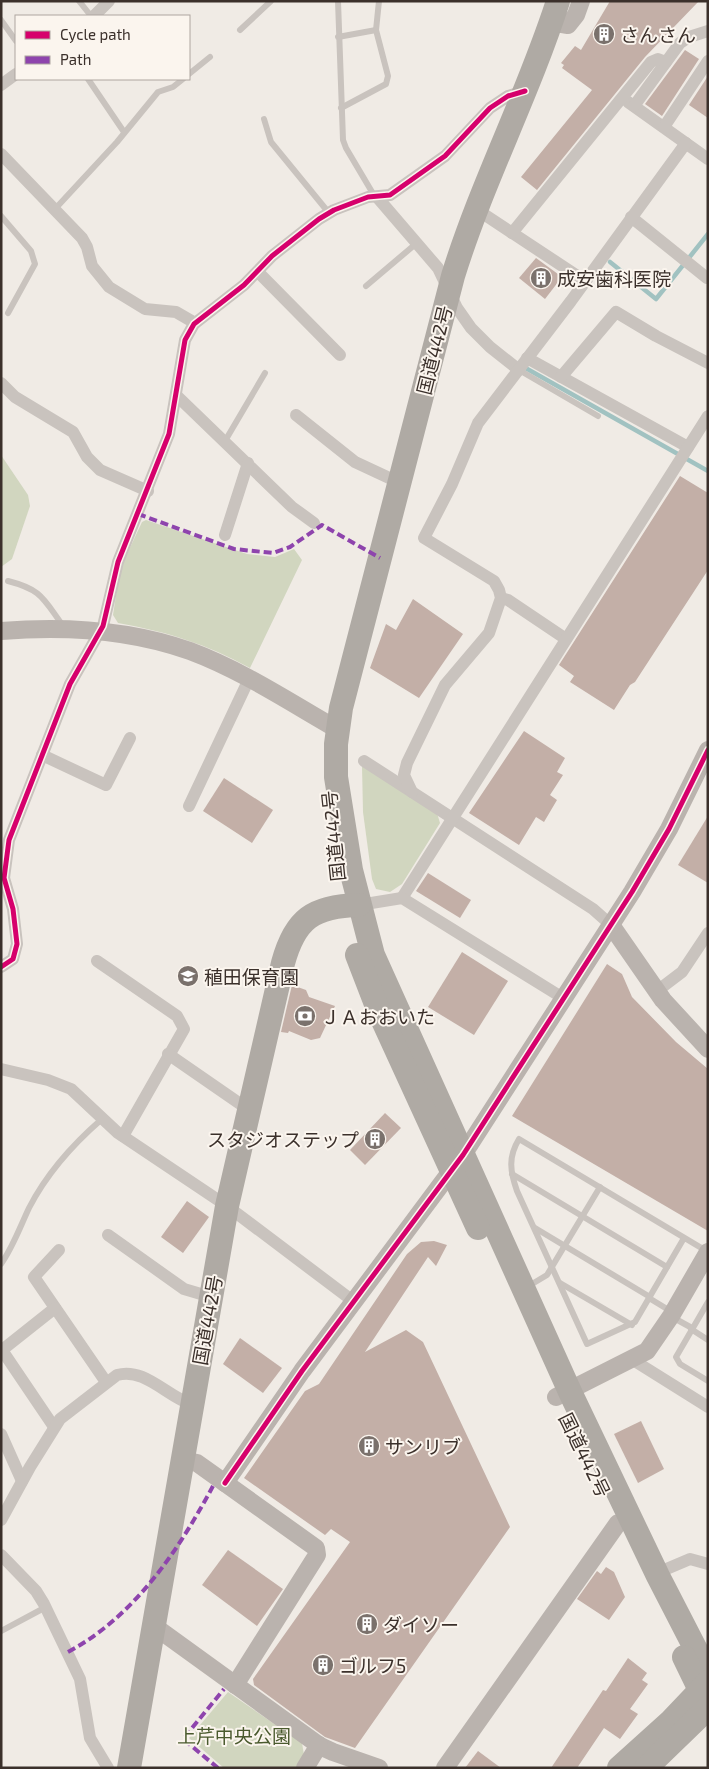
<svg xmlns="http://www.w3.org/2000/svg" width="709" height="1769" viewBox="0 0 709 1769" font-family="'Exo 2','Noto Sans JP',sans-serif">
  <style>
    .green { fill: #d1d6bf }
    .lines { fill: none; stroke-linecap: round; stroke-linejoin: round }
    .stream { stroke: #a1c2c1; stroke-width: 4.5 }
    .building { fill: #c3afa7 }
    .lane { stroke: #c9c3be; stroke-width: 6 }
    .street { stroke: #c9c3be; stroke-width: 12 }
    .secondary { stroke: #bab3ae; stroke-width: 18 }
    .highway { stroke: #afaaa4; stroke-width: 24 }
    .quiet { stroke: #8e44ad; stroke-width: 4; stroke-dasharray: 8 4; stroke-linecap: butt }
    .cycleway-casing { stroke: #fbf5ee; stroke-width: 8 }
    .cycleway { stroke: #d6006c; stroke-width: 5 }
    .labels { text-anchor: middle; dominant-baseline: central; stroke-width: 4; stroke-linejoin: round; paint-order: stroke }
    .poi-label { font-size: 19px; fill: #3b302b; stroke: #fbf5ee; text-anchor: start }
    .street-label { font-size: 19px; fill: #3b302b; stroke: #fbf5ee }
    .park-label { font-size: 19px; fill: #4a5a2e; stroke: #fbf5ee }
  </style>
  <rect width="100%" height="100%" fill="#f0ebe5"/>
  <g class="green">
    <polygon points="1,455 28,495 30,506 12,559 1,567"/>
    <path d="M 146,520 L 247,554 L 275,557 L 294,549 L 302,560 L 250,668 C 206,644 168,632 118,623 L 113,615 L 120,569 L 142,522 Z"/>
    <polygon points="362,766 437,813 440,823 402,884 390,892 376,889 372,879 363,812"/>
    <polygon points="228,1692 302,1743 304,1755 296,1768 224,1768 189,1738"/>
  </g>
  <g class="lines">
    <g class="stream">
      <polyline points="610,262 656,299 708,234"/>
      <polyline points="522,366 708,471"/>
    </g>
  </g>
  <g class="building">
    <polygon points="610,1 699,1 645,57 537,190 521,177 592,90 562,68 564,65 561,63 575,46 581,50"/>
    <polygon points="685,50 699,59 662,116 645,104"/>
    <polygon points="708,76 708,118 689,105"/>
    <polygon points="536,258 562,277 545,299 519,278"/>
    <polygon points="680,476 708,493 708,570 635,682 630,685 614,710 570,682 574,676 559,665"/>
    <polygon points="413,599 463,634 419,698 370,668 386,624 396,630"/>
    <polygon points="524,731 565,758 557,772 563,775 550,795 557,800 544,822 536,817 519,845 469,813"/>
    <polygon points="224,778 273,810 252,843 203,811"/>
    <polygon points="708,816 708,883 678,865"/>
    <polygon points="428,873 471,900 460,918 416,891"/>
    <polygon points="462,952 508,981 474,1035 428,1007"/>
    <polygon points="607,964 622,974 632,997 676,1042 708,1069 708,1231 512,1116"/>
    <polygon points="292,985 306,990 309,997 335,1006 320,1038 311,1040 289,1031 288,1033 281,1032"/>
    <polygon points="385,1113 401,1128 365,1165 350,1150"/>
    <polygon points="187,1201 209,1217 183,1253 161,1237"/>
    <polygon points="434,1241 447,1245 436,1266 428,1257 365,1352 406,1330 423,1342 510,1527 355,1748 325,1737 254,1685 253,1679 350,1542 331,1529 325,1535 244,1478 305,1391 319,1384 407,1254 421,1242"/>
    <polygon points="240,1338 282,1368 263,1393 223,1364"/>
    <polygon points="641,1421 664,1469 638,1483 614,1434"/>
    <polygon points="228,1550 283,1589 257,1626 202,1585"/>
    <polygon points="606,1567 614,1572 625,1597 609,1620 577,1599 597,1571 601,1574"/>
    <polygon points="628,1658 647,1673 642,1680 648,1684 630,1709 638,1714 620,1739 604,1728 577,1768 551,1768 603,1690 606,1691"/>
    <polygon points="478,1751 501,1768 465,1768"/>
  </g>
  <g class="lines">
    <g class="lane">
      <polyline points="79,1 91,16"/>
      <polyline points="338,1 343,140 346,148 375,197"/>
      <polyline points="1,20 16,41"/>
      <polyline points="240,30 271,1"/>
      <polyline points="338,37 376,30"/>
      <polyline points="189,74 210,57"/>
      <polyline points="88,79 124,132"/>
      <polyline points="341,108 386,84 388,76 376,30 379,1"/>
      <polyline points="264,119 271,142 329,213"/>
      <polyline points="55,209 117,142 158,92 173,87 183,79"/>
      <polyline points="1,216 31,251 35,264 8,313"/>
      <polyline points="366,286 418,242"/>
      <polyline points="519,370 598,416"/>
      <polyline points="225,441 265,373"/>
      <path d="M 8,581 C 43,590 43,599 64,627"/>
      <polyline points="512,1174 667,1267"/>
      <polyline points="535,1228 650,1297"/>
      <path d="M 684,1238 L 635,1322 L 587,1344 L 517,1191 C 510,1171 508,1157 519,1139 L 708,1252"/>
      <path d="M 1,1264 C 13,1247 20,1227 29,1208 C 47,1173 72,1145 102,1119"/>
      <polyline points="560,1283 632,1325"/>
      <polyline points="527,1287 547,1275 600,1187"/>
      <polyline points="649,1298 672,1312"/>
      <polyline points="708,1302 676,1357 680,1364 708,1381"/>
      <polyline points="672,1317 692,1328"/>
      <polyline points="691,1329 708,1340"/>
      <polyline points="1,1631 46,1607"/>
    </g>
    <g class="street">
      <polyline points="94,16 109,1"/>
      <polyline points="1,85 16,74"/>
      <polyline points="628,102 708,159"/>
      <polyline points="634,106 680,43 689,37 708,31"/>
      <polyline points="664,127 708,61"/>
      <polyline points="1,154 82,238 87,247 92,266 109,287 145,309 176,312 195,323"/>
      <polyline points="377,197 438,268 457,308 471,328 490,347 519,370"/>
      <polyline points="476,209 585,281"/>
      <polyline points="631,217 707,278"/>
      <polyline points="512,233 651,62 658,59 666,62"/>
      <polyline points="258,272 340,355"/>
      <polyline points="527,358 688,447"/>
      <polyline points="561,377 616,312 656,336 708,363"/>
      <polyline points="1,383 15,397 73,432 87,457 100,470 148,491"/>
      <polyline points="177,396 292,507 314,523"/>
      <polyline points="296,415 355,462 400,483"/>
      <polyline points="225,535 248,463"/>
      <polyline points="501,598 508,600 566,639"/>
      <polyline points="42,755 106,785 130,738"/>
      <polyline points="364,761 593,909 611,925"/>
      <polyline points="412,792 404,775 407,763 445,685 489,633 501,598 499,590 494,581 424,538 452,484 478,423 571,301 686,143"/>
      <polyline points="189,806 249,679"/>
      <polyline points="402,898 708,416"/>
      <polyline points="359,905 402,898 563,998"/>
      <polyline points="97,961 177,1016 184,1029 123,1136"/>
      <polyline points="1,967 13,959 17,944 13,909 4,878 9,840 70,684 103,626 118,562 169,434 185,340 194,324 244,285 272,256 319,219 334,210 368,197 390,195 445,156 490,108 508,96 525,91"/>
      <polyline points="657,991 682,972 708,933"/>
      <polyline points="168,1054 249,1110"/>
      <polyline points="1,1069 48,1080 71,1089 118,1133 227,1206 353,1301"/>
      <polyline points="108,1235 184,1289 211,1297"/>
      <polyline points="59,1250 34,1277 106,1382"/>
      <polyline points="633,1360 708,1407"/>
      <polyline points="54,1427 2,1350 55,1308"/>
      <polyline points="1,1434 22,1481"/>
      <path d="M 1,1520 L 30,1467 L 60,1419 L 117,1375 C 145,1367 167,1397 193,1405"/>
      <polyline points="1,1555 36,1591 44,1604 80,1679 90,1738 108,1768"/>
      <polyline points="657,1573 690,1559 708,1564"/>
    </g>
    <g class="secondary">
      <polyline points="550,22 568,25 576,15 581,1"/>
      <path d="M 1,631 C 63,626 131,630 190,651 C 241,670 288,701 335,728"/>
      <polyline points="611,925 663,1000 708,1049"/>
      <polyline points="556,1397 647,1351 671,1316 708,1252"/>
      <polyline points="183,1460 197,1463 316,1548 317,1555 235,1685"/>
      <polyline points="225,1483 302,1371 463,1155 632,892 669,829 708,750"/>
      <polyline points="154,1626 320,1746 333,1752 379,1768"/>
      <polyline points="305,1768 319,1745"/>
      <polyline points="445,1768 618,1523"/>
    </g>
    <g class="highway">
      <path d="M 558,1 C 528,95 482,182 453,276 L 341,708 L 336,744 L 336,777 L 351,870 L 373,955 L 571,1394 L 658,1576 L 708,1673"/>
      <polyline points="357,955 379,1012 478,1228"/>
      <polyline points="684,1657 700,1690 708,1695"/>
      <path d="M 129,1768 L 227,1206 L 283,963 C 295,919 313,906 359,905"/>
      <polyline points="619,1768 670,1722 708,1682"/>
      <polyline points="646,1768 708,1708"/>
    </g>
    <g class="quiet">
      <polyline points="138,514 234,549 273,553 290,547 322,525 380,558"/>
      <path d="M 68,1652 C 135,1616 178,1551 213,1486"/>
      <polyline points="218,1768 183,1739 224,1689"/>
    </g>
    <g class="cycleway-casing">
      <g id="cycleway">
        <polyline points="1,967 13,959 17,944 13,909 4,878 9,840 70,684 103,626 118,562 169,434 185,340 194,324 244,285 272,256 319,219 334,210 368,197 390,195 445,156 490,108 508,96 525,91"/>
        <polyline points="225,1483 302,1371 463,1155 632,892 669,829 708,750"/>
      </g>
    </g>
    <use href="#cycleway" class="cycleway"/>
  </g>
  <defs>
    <g id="building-disc" transform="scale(1.125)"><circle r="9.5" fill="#7a716c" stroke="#fbf5ee"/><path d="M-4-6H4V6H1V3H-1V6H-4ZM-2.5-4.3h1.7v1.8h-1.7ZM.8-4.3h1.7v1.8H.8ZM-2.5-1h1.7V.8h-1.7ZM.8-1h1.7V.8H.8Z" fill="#fff"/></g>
    <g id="school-disc" transform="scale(1.125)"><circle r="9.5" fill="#7a716c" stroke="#fbf5ee"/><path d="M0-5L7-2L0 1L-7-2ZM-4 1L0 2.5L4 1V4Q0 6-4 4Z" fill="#fff"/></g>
    <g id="bank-disc" transform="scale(1.125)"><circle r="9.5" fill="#7a716c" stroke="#fbf5ee"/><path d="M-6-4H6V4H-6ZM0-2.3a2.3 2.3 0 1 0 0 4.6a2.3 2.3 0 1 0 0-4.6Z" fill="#fff"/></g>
  </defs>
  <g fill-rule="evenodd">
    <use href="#building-disc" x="604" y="34"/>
    <use href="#building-disc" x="541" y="278"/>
    <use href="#school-disc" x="188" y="976"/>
    <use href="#bank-disc" x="305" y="1016"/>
    <use href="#building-disc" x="375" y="1139"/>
    <use href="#building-disc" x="369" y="1446"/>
    <use href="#building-disc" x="367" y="1624"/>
    <use href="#building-disc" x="323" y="1665"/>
  </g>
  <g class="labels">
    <g class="poi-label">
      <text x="620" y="34">さんさん</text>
      <text x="557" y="278">成安歯科医院</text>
      <text x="204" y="976">稙田保育園</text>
      <text x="321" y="1016">ＪＡおおいた</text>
      <text x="359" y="1139" text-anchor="end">スタジオステップ</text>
      <text x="385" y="1446">サンリブ</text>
      <text x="383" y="1624">ダイソー</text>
      <text x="339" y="1665">ゴルフ5</text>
    </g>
    <g class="street-label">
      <text transform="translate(434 350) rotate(-76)">国道442号</text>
      <text transform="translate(333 836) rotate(-96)">国道442号</text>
      <text transform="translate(207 1320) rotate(-80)">国道442号</text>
      <text transform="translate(585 1455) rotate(64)">国道442号</text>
    </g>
    <g class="park-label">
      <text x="234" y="1735">上芹中央公園</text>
    </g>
  </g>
  <rect width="709" height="1769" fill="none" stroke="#3b302b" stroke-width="5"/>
  <rect x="15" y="15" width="175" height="65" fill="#fbf5ee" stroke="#aea6a0"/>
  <rect x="25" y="31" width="25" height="8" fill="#d6006c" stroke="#aea6a0"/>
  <text x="60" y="40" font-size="15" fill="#3b302b">Cycle path</text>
  <rect x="25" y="56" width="25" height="8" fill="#8e44ad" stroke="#aea6a0"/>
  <text x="60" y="65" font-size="15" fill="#3b302b">Path</text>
</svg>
